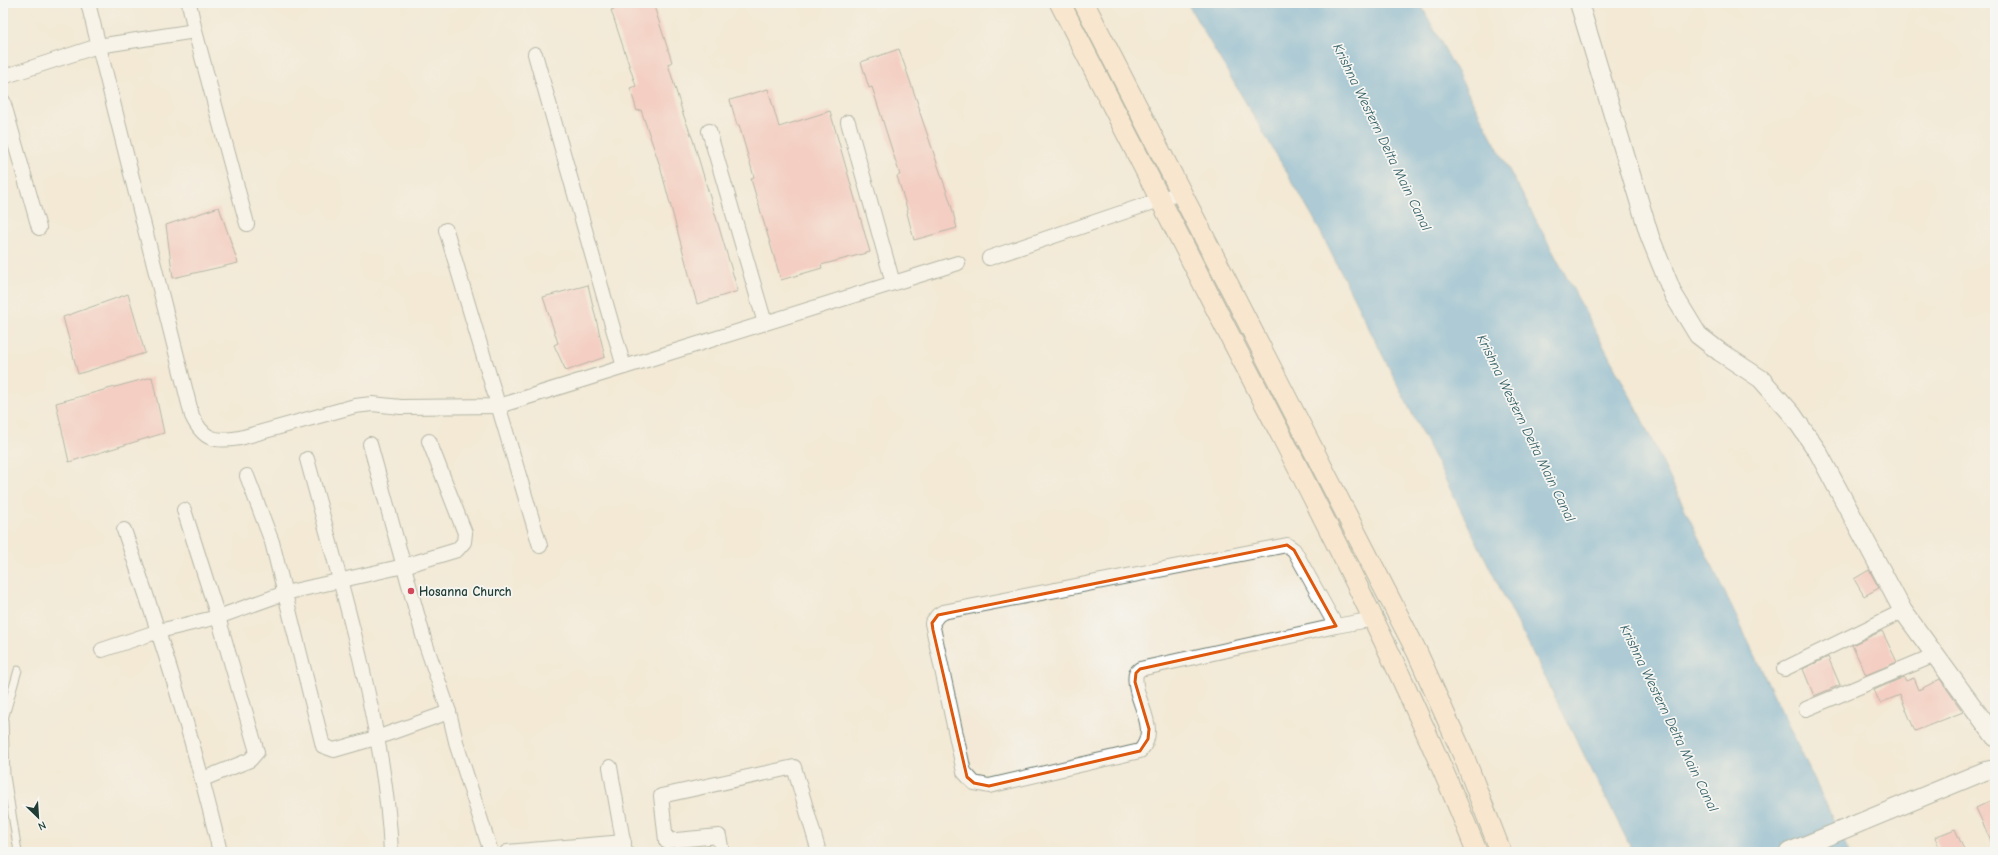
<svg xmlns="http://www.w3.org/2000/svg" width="1998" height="855" viewBox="0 0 1998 855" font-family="'Comic Neue',sans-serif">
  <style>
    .water { fill: #5ca6d4; stroke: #3e7284 }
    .building { fill: #f6adab }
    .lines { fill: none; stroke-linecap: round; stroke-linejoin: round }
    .service-casing { stroke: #69796d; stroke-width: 9 }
    .minor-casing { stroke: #69796d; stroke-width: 16 }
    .tertiary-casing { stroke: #69796d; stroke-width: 20 }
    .secondary-casing { stroke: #69796d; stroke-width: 22 }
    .service { stroke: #fff; stroke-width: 7 }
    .minor { stroke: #fff; stroke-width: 14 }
    .tertiary { stroke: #fff; stroke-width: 18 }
    .secondary { stroke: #ffe4c6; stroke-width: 20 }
    .marked { fill: none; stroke: #de580e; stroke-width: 3; stroke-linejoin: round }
    .poi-dot { fill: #d1495b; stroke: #f6f6f2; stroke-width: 1.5 }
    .labels { text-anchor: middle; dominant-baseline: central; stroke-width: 3.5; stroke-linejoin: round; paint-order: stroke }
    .poi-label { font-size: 13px; font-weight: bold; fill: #1f3d34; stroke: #f6f6f2; text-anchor: start }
    .water-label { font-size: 14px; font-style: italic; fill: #315c64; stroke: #f6f6f2 }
  </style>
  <rect width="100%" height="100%" fill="#f6f6f2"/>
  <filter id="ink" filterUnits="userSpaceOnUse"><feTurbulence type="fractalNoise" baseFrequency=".025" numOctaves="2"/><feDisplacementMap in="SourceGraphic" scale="8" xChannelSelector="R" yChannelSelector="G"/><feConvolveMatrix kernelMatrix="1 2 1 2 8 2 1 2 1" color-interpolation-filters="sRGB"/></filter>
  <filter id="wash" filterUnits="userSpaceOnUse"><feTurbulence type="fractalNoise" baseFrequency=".012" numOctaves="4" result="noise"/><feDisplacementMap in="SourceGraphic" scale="16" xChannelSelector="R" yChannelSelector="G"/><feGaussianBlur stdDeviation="0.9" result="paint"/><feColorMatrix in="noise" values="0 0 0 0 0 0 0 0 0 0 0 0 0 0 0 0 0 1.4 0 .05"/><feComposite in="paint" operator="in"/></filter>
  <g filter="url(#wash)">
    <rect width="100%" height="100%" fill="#f3e9d6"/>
    <polygon class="water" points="1187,3 1420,3 1636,407 1849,852 1633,852 1313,217"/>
    <g id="blocks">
      <g class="building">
        <polygon points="634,3 653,3 672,62 668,64 683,114 693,140 738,291 697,304 660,166 641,110 637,111 630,88 636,86 611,10"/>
        <polygon points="899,49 920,110 919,110 950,201 957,228 914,240 907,213 908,212 897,176 900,175 872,87 869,88 861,62"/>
        <polygon points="768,89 779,127 830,111 870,252 821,265 822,268 781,280 751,179 754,177 739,125 737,125 730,100"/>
        <polygon points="219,207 238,263 173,278 166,225"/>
        <polygon points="588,285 605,357 566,371 554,345 558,343 543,297"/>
        <polygon points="128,294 145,353 78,374 63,317"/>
        <polygon points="152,377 164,433 69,462 56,403"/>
        <polygon points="1869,570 1879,588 1864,596 1854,579"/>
        <polygon points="1882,631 1897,662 1866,675 1852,645"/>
        <polygon points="1828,657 1840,685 1814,696 1803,669"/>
        <polygon points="1904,677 1906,681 1914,678 1919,690 1940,679 1963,712 1915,731 1900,695 1880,703 1874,690"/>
        <polygon points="1995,799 1995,850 1976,808"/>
        <polygon points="1955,829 1965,852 1941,852 1935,837"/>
      </g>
    </g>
  </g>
  <g filter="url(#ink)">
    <use href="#blocks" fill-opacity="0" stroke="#69796d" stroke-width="1"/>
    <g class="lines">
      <g class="service-casing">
        <polyline id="service" points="18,852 6,776 4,719 18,670"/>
      </g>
      <g class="minor-casing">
        <g id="minor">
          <path d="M 88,3 L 192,416 C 204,441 215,442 240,438 L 355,406 L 372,404 L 401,407 L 499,406 L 958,263"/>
          <polyline points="189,3 195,31 247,224"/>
          <polyline points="535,54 624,367"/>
          <polyline points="3,77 98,46 195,31"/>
          <polyline points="3,101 39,228"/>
          <polyline points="848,122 893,283"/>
          <polyline points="709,131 765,323"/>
          <polyline points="446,230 540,546"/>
          <polyline points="989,258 1180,193"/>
          <polyline points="370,444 424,639 449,712 457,746 491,852"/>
          <path d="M 307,459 C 325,525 344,591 360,658 C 375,724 388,784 391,852"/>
          <polyline points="247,476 272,542 323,746 334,750 379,737 449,712"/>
          <polyline points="184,510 218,617 257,752 250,760 203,779"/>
          <path d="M 124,530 C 161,636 195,743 220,852"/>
          <path d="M 1336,626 L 1140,669 L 1136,673 C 1131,699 1162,727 1140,751 L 989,786 L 974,783 L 964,772 L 932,623 L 938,615 L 943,612 L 1287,545 L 1294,550 L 1336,626 L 1374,619"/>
          <polyline points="102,650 159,631 218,617 285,593 404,566 457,550 464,542 465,533 429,441"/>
          <polyline points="1784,669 1903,611"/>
          <polyline points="1806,709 1935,655"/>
          <polyline points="610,767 625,852"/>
          <polyline points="507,852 624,842"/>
          <polyline points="722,852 719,836 666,841 661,796 794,767 819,852"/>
        </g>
      </g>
      <g class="tertiary-casing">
        <g id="tertiary">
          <polyline points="1579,3 1650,237 1673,294 1698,335 1720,352 1761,379 1792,414 1818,452 1903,611 1995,737"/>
          <polyline points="1789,852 1985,771 1995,769"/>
        </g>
      </g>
      <g class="secondary-casing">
        <g id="secondary">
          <path d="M 1060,3 C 1119,119 1178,235 1237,350 C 1323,515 1408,680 1477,852"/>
          <polyline points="1084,3 1417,652 1464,757 1501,852"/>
        </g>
      </g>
      <use href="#service" class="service"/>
      <use href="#minor" class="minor"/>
      <use href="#tertiary" class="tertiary"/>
      <use href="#secondary" class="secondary"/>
    </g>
  </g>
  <path d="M0 0H1998V855H0ZM 1287,545 L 1294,550 L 1336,626 L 1140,669 L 1136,673 L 1135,682 L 1149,729 L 1148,739 L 1140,751 L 989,786 L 974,783 L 967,777 L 933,630 L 932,623 L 938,615 Z" fill="#f3e9d6" fill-opacity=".55" fill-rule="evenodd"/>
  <path class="marked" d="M 1287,545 L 1294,550 L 1336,626 L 1140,669 L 1136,673 L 1135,682 L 1149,729 L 1148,739 L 1140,751 L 989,786 L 974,783 L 967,777 L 933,630 L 932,623 L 938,615 Z"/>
  <circle class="poi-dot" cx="411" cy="591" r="4"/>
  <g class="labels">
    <g class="poi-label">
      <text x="419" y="591">Hosanna Church</text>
    </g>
    <g class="water-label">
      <text transform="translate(1382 137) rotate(64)">Krishna Western Delta Main Canal</text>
      <text transform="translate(1526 428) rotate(64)">Krishna Western Delta Main Canal</text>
      <text transform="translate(1669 718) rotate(64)">Krishna Western Delta Main Canal</text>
    </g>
  </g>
  <rect width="1998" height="855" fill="none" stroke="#f6f6f2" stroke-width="16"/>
  <g transform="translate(38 817) rotate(155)" stroke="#f6f6f2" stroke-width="3" paint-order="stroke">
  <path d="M0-3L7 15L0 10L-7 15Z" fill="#1f3d34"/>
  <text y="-6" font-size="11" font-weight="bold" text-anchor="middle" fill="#1f3d34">N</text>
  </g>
</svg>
